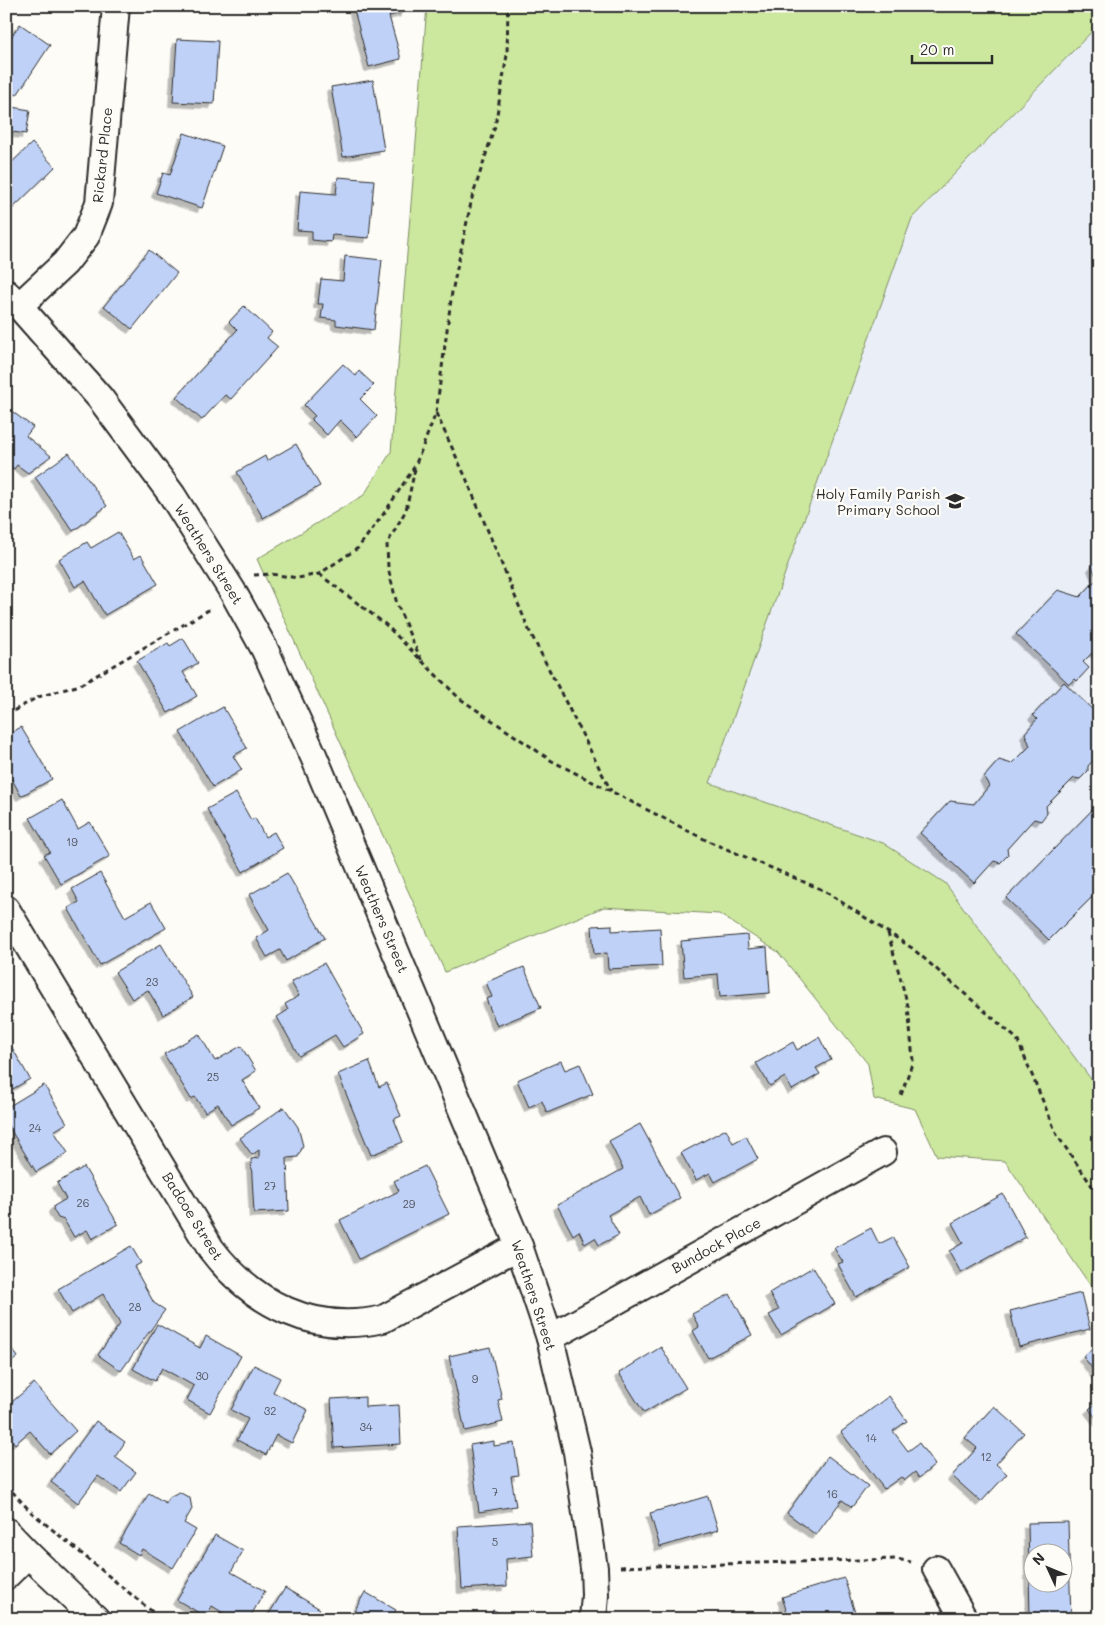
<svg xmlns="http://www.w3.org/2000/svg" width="1105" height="1625" viewBox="0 0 1105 1625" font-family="Mali,sans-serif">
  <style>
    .built { fill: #eaeff7 }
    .green { fill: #cce89e; stroke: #7c8a64 }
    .building { fill: #bfd1f7; stroke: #2b2b2b; fill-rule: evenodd; filter: url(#shadow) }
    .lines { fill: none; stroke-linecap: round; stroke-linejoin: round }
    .minor-casing { stroke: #2b2b2b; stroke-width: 30 }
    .path { stroke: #2b2b2b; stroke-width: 3; stroke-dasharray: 5 4; stroke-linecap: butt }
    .minor { stroke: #fdfcf7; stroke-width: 26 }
    .labels { text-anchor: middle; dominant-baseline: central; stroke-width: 4.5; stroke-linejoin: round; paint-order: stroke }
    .number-label { font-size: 11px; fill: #50545e }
    .street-label { font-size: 14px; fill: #2b2b2b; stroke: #fdfcf7 }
    .poi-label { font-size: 14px; fill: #2b2b2b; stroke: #fdfcf7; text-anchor: end }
  </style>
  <defs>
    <filter id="shadow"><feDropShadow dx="-4.5" dy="4.5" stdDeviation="0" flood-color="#0004"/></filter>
  </defs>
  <rect width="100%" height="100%" fill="#fdfcf7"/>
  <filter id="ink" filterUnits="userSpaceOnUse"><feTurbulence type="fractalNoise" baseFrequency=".02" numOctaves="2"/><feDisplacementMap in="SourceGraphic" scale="10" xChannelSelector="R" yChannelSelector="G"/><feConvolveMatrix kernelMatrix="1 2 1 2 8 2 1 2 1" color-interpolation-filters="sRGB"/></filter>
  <g filter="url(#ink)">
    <polygon class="built" points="1099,24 1099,1090 945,883 709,783 912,218"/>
    <polygon class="green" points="427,6 1099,6 1099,24 912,218 710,783 883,843 945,883 1099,1090 1099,1298 1005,1161 937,1156 915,1109 874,1099 868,1064 778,952 719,914 604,907 445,972 257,559 364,495 391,452"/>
    <g class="building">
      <polygon points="353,6 404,6 405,12 389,16 401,59 369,67"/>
      <polygon points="20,24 50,45 17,95 6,88 6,45"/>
      <polygon points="177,39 218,41 214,104 173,102"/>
      <polygon points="373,80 384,150 343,157 331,87"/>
      <polygon points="6,106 30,110 26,134 6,131"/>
      <polygon points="184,133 223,146 202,208 156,193 163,173 170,175"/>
      <polygon points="32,143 55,167 11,210 6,205 6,168"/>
      <polygon points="338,177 374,180 369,238 332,235 331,242 312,240 312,231 297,230 300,191 336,194"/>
      <polygon points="149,250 177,273 132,329 104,306"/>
      <polygon points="345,256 382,260 374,330 336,325 336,320 321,318 323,304 318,304 321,279 343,281"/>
      <polygon points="244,306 272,332 267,338 278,347 231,399 225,395 202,420 176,397 237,330 229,322"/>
      <polygon points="343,364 356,376 359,371 374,385 360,399 377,416 357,437 340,420 327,435 311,419 315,416 304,405"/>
      <polygon points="6,407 33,427 26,436 51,456 28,473 17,465 14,469 6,463"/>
      <polygon points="296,444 320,486 263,518 237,472 265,456 267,461"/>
      <polygon points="69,453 107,506 73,531 35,477"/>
      <polygon points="118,532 134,559 141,555 158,584 105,615 85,581 75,587 59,559 87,542 91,548"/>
      <polygon points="1099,559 1099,654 1093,652 1083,662 1089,668 1077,681 1075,679 1069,684 1016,634 1058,590 1080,597 1097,579 1092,566"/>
      <polygon points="183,638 198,663 183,672 197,696 168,713 137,661 168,643 170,646"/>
      <polygon points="1064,682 1099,716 1099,754 1088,766 1088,771 1080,779 1074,778 1046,806 1047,813 1041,821 1034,819 1007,849 1008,855 1000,863 994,861 974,883 920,833 950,801 974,804 989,786 984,777 999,760 1012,764 1030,746 1025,733 1037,719 1033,715"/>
      <polygon points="223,707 247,748 233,756 242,770 213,787 180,732"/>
      <polygon points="21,727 52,779 21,796 8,772 6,773 6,736"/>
      <polygon points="236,793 251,820 255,818 265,837 274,832 283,848 243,872 207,809"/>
      <polygon points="62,800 78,829 90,822 110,856 61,884 44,855 50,852 30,818"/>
      <polygon points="1099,803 1099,890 1049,940 1006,898"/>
      <polygon points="100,873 125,917 151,902 166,928 100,965 68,908 79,902 72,889"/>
      <polygon points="287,873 325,938 286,961 280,950 267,957 256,938 269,930 249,895"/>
      <polygon points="612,925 612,931 660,928 662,966 608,969 607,953 594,954 592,926"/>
      <polygon points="747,935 748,949 767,947 770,993 720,997 718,974 684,977 681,941"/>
      <polygon points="161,944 193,997 163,1015 148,990 132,999 115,972"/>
      <polygon points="324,963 364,1034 343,1047 335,1035 299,1056 277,1017 288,1010 285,1004 299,996 291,982"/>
      <polygon points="524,967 541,1008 497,1026 486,999 492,997 486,982"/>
      <polygon points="199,1034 215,1061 241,1046 256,1071 242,1080 259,1108 231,1125 218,1104 205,1112 195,1097 191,1099 164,1054"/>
      <polygon points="6,1037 30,1079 6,1093"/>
      <polygon points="819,1037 831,1060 816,1068 820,1074 792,1090 785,1077 770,1086 756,1063 793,1042 797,1050"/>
      <polygon points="369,1061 379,1087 387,1083 401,1116 394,1119 403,1142 371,1155 338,1074"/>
      <polygon points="561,1061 565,1070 580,1064 593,1094 547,1113 542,1101 529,1107 517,1080"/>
      <polygon points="44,1085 67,1123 54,1131 68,1153 36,1172 6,1122 6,1108"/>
      <polygon points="284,1107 298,1127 303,1146 298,1157 287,1158 289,1211 254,1213 251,1159 259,1158 259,1150 252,1155 240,1138"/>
      <polygon points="640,1124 680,1198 649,1215 640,1197 608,1215 619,1235 599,1245 595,1238 585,1244 579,1231 573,1235 557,1205 623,1169 609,1141"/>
      <polygon points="726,1129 733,1143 746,1136 758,1159 715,1182 710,1173 696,1180 681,1153"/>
      <polygon points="425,1166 449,1214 359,1259 340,1220 399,1191 394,1181"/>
      <polygon points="84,1167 118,1224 92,1239 87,1230 74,1237 64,1220 58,1218 53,1209 54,1206 66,1199 57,1183"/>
      <polygon points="1003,1194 1026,1237 961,1273 949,1251 963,1243 952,1223"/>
      <polygon points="871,1228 879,1244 893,1237 910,1267 856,1297 838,1264 843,1262 834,1248"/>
      <polygon points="131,1246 141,1263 134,1267 154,1303 165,1310 121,1371 98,1355 120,1324 103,1294 72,1313 58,1289"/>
      <polygon points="813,1267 835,1304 781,1335 769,1315 779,1310 769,1293"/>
      <polygon points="1081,1293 1090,1329 1019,1347 1010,1311"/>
      <polygon points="730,1294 752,1335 708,1358 693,1331 699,1327 692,1314"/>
      <polygon points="157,1324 200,1348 206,1336 241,1356 210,1413 187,1400 194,1386 162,1368 155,1381 133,1369"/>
      <polygon points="6,1341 18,1357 6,1366"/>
      <polygon points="1099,1344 1099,1378 1083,1356"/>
      <polygon points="490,1347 502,1399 498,1400 503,1422 465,1431 449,1356"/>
      <polygon points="661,1347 686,1388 644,1413 619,1373"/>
      <polygon points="254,1365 280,1378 273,1392 308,1410 292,1443 276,1435 266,1455 237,1440 248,1419 231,1410"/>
      <polygon points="34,1383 76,1431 50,1454 30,1431 15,1444 6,1433 6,1407"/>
      <polygon points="889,1396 907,1421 893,1431 908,1451 919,1443 935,1465 919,1478 915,1472 904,1481 901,1477 884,1489 841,1432"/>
      <polygon points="365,1397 365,1407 399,1405 401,1444 334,1448 331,1399"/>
      <polygon points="1099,1401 1099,1422 1089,1409"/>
      <polygon points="994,1406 1024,1433 996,1464 1007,1474 981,1502 952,1476 977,1448 965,1438"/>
      <polygon points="96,1421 125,1442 115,1457 136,1472 121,1492 98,1476 78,1503 51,1482"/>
      <polygon points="494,1441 494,1446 514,1443 519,1475 511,1476 516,1506 479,1512 470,1445"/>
      <polygon points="828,1456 868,1486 852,1507 842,1500 816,1535 787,1513"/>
      <polygon points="179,1492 190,1498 192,1509 184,1523 196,1530 173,1568 142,1549 139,1555 119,1543 149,1493 166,1503 169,1497"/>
      <polygon points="708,1496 718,1530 660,1547 650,1513"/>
      <polygon points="530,1521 533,1556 506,1559 507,1586 462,1589 458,1526"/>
      <path d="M 1068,1522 L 1071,1619 L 1030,1619 L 1028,1523 ZM 1032,1552 L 1062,1552 L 1062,1582 L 1032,1582 Z"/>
      <polygon points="215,1535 243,1551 231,1572 265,1591 249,1619 233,1619 212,1606 206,1617 177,1600"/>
      <polygon points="844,1578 857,1619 807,1619 806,1617 799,1619 789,1619 782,1597"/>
      <polygon points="285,1588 320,1609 314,1619 266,1619"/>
      <polygon points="365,1592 396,1610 390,1619 350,1619"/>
      <polygon points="493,1610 514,1619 489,1619"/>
    </g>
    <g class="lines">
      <g class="minor-casing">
        <g id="minor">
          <polyline points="6,293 19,306 100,398 172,495 233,592 265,650 314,757 519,1246 550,1338 577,1452 594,1568 595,1595 593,1619"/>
          <polyline points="19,306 65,263 86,236 99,203 116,6"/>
          <path d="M 6,909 L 211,1249 C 253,1304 313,1335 383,1319 L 519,1246"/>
          <polyline points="550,1338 883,1152"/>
          <polyline points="6,1531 28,1554 96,1619"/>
          <polyline points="936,1569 964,1619"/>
          <polyline points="6,1576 28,1554"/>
        </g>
      </g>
      <g class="path">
        <polyline points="436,413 466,478 529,630 611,791"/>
        <polyline points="415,469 406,510 387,544 388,568 397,604 411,638 422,661"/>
        <polyline points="319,574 385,624 459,698 552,761 708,841 823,890 912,948 1017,1039 1057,1135 1099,1196"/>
        <polyline points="254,575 271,574 298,578 319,574 358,548 385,512 415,466 436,413 452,292 472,198 495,126 507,55 508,6"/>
        <polyline points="6,715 38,697 80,685 212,608"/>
        <polyline points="888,933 908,1006 913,1061 900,1098"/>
        <polyline points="6,1485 31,1512 161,1619"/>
        <polyline points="620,1567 896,1559 911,1562"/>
      </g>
      <use href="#minor" class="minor"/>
    </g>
  </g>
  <defs>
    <g id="school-bare" transform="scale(1.5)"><path d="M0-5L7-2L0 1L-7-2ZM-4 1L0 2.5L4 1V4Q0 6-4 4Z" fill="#2b2b2b" stroke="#fdfcf7" stroke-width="2.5" paint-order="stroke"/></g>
  </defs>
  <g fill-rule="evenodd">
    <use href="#school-bare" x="955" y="501"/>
  </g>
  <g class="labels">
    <g class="number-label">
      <text x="72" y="841">19</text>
      <text x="152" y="981">23</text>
      <text x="213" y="1076">25</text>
      <text x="35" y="1127">24</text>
      <text x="270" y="1185">27</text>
      <text x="83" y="1202">26</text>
      <text x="409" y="1203">29</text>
      <text x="135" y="1306">28</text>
      <text x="202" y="1375">30</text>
      <text x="475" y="1378">9</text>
      <text x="270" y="1410">32</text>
      <text x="366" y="1426">34</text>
      <text x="871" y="1437">14</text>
      <text x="986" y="1456">12</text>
      <text x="495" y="1491">7</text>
      <text x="832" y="1493">16</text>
      <text x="495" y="1541">5</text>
    </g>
    <g class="street-label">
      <text transform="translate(102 155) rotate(-84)">Rickard Place</text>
      <text transform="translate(209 554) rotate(58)">Weathers Street</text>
      <text transform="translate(382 919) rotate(67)">Weathers Street</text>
      <text transform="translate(193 1216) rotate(58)">Badcoe Street</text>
      <text transform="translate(716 1245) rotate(-29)">Bundock Place</text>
      <text transform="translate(534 1295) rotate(72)">Weathers Street</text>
    </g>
    <g class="poi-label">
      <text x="940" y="493">Holy Family Parish<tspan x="940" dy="16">Primary School</tspan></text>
    </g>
  </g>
  <rect width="1105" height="1625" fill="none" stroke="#fdfcf7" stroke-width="25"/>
  <rect x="12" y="12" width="1080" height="1600" fill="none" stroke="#2b2b2b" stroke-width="2" filter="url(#ink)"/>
  <g transform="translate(1048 1568) rotate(314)"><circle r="24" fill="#fdfcf7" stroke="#a9a8a5"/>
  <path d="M0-4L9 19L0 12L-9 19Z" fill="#2b2b2b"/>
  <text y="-8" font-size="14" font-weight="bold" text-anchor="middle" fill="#2b2b2b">N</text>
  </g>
  <path d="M912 55v8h80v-8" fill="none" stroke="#2b2b2b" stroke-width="2.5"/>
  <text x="920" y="55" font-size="15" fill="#2b2b2b" stroke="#fdfcf7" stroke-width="4" paint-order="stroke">20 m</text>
</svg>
